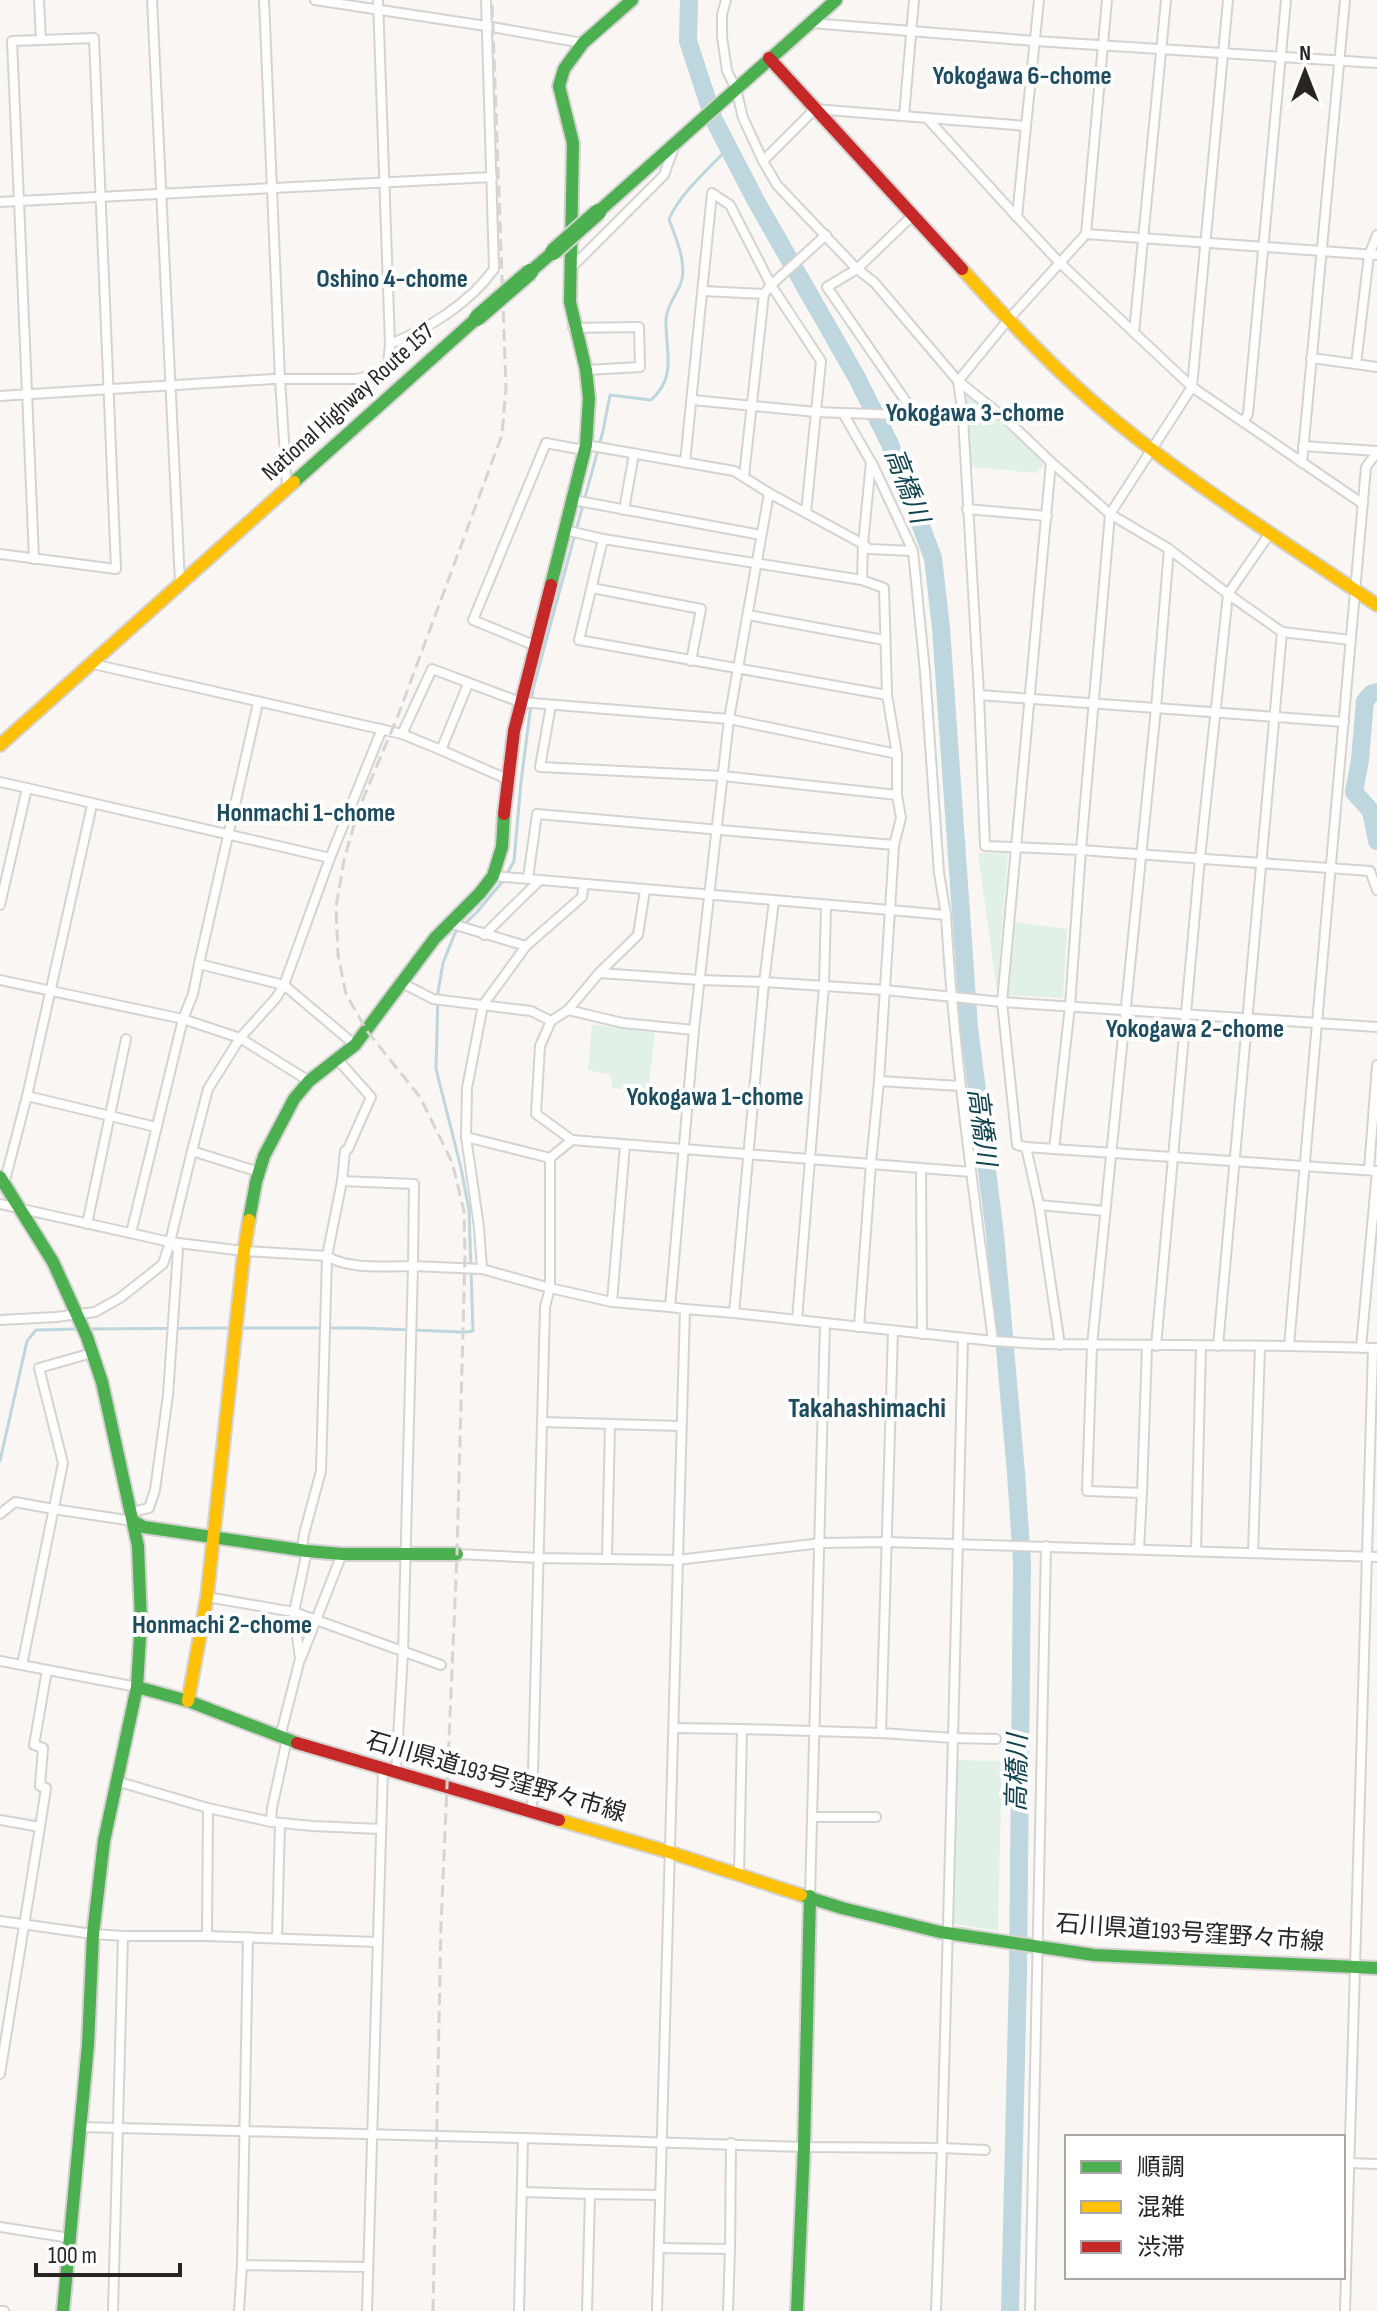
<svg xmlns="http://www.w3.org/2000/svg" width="1377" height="2311" viewBox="0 0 1377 2311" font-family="'Sofia Sans Condensed','Noto Sans JP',sans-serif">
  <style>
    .green { fill: #e2f1e7 }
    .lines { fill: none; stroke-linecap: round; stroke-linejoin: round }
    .stream { stroke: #bed6dd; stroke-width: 3 }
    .river { stroke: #bed6dd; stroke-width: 18 }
    .street-casing { stroke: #d5d3d1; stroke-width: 12 }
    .fast-casing { stroke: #d5d3d1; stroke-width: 16 }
    .slow-casing { stroke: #d5d3d1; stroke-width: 16 }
    .jam-casing { stroke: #d5d3d1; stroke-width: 16 }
    .street { stroke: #fefefd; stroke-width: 8 }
    .fast { stroke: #4caf50; stroke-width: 12 }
    .slow { stroke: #ffc107; stroke-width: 12 }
    .jam { stroke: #c62828; stroke-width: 12 }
    .rail { stroke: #d6d5d4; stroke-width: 3; stroke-dasharray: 12 6; stroke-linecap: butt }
    .fast-bridge-casing { stroke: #d6d4d3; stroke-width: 20; stroke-linecap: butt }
    .fast-bridge { stroke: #4caf50; stroke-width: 16 }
    .labels { text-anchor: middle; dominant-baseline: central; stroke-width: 8; stroke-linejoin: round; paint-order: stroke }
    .street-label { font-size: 24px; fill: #272422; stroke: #fff }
    .neighbourhood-label { font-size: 26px; font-weight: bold; fill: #1c4c5f; stroke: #fff }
    .water-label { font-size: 26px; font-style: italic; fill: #0f4350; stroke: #fff }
    .quarter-label { font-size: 28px; font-weight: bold; fill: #1c4c5f; stroke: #fff }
  </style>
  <rect width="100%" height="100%" fill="#f9f6f3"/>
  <g class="green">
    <polygon points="963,388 1045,464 1036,473 972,467"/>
    <polygon points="978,853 1008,853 997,992"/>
    <polygon points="1015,922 1067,929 1063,998 1008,995"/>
    <polygon points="592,1024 655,1033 648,1092 613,1088 610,1075 588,1070"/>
    <polygon points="952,1760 1002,1761 998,1931 949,1923"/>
  </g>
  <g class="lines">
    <g class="stream">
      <path d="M 507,874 L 514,861 L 521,782 L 533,689 L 603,431 L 610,395 L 651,400 C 678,376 665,350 666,319 C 667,303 679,293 682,279 C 686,259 675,237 669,219 C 681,192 708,170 728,148"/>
      <polyline points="239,1328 362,1328 461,1332"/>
      <polyline points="87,1329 231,1328"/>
      <polyline points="465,1332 473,1331 469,1210 461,1168 436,1069 438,992 443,963 455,933 477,912 503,881"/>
      <polyline points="0,1461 27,1341 36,1330 79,1329"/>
    </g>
    <g class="river">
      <polyline points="689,0 688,41 714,120 756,201 856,376 890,444 933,558 941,628 969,1027 995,1234 1016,1473 1022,1563 1018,1973 1010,2311"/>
      <polyline points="1377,692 1371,694 1365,701 1360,760 1354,792 1371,811 1377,841"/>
    </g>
    <g class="street-casing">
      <g id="street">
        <polyline points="39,0 41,40 12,41 19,201 492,177"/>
        <polyline points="152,0 180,583"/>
        <polyline points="264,0 280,379 287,487"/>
        <polyline points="315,0 486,26 583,43"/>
        <polyline points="378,0 390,344"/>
        <polyline points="726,0 722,15 722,37 727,71 736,89 743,118 763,161 777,185 857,269 874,282 958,381 1007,420 1051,462 1110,514 1169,549 1228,594 1282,632 1218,1346"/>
        <polyline points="811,23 1035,41 1377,63"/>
        <polyline points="904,116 914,0"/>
        <polyline points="927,118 1017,217"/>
        <polyline points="1026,126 1039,0"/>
        <polyline points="763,161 815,109 1026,126 1017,217 1059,262 1192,387"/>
        <polyline points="0,202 19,201 34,559"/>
        <polyline points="912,216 857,269 827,287 916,416"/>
        <polyline points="1086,234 1377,255"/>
        <polyline points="1377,235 1369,255 1356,364 1377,367"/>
        <polyline points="571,268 664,175 673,150"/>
        <polyline points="703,291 764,294"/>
        <polyline points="573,328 639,327 640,367 587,370"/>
        <polyline points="1134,333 1166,0"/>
        <polyline points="1311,358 1356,364"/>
        <polyline points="1192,387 1228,0"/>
        <path d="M 0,396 L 273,379 L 356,379 L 387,372 L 390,344 C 428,329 470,303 494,269 L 486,0"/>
        <polyline points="693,400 816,412 806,513"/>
        <polyline points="843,413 963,417 979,695 985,846 1081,850 1370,871 1377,890"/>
        <polyline points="963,417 958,381 1008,320 1086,234 1107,0"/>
        <polyline points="1243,422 1248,414 1286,0"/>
        <polyline points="1303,446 1377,451"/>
        <polyline points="1377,452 1366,467 1317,1023 1377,1027"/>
        <polyline points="1051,462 1002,1002 1017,1145 1026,1147 1039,1205 1060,1345"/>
        <polyline points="685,463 712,193 730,205 771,285 821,361 816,412 843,413 871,462 863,544 869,549 913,551"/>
        <polyline points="872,463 913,551 925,672 939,873 946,915"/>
        <polyline points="1302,463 1345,0"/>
        <polyline points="744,476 764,294 771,285 826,235"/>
        <polyline points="573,500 761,535"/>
        <polyline points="967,509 1047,516"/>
        <polyline points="624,510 634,454"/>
        <polyline points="565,530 603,539 862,580"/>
        <polyline points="603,539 579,640 887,695"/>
        <polyline points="1169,549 1156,708 1344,722"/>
        <polyline points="0,554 116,569 94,38 41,40"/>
        <polyline points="592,588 701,609 691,661"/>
        <polyline points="748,615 884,640"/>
        <polyline points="1282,632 1351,640"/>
        <path d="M 536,646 L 473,620 L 546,443 L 578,449 L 586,445 L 734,471 L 769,493 L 863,544 L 862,580 L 884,588 L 887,695 L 897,754 L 897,795 L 901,818 L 894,845 L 890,910 L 946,915 C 954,1058 975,1199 993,1341"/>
        <polyline points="93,664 402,734 432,669 520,702 729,719 897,754"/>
        <polyline points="979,695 1156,708 1092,1345 1087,1491 1142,1493 1139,1549"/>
        <polyline points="258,703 199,964 284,985 355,1045"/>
        <polyline points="551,705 540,767 723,776 897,795"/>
        <polyline points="402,734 441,750 468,684"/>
        <polyline points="441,750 507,779"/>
        <polyline points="0,782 27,788"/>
        <polyline points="493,876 890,910 879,1081 871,1163 859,1327"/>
        <polyline points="528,878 537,814 894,845"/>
        <polyline points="774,901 764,982 885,990 1002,1002 1317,1023 1289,1346 1377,1348"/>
        <polyline points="0,905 27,788 330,858"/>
        <polyline points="449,923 526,946"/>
        <polyline points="484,935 540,880"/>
        <polyline points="599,973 638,935 645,890"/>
        <polyline points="0,980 183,1019 240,1038 309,1081"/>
        <polyline points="402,983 433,999 531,1011 551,1021"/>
        <polyline points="568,1010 623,1023 694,1030"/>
        <polyline points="879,1081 960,1086"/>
        <polyline points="27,1096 156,1127"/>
        <polyline points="466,1137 467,1088 483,1005 526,946 582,897 584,884"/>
        <polyline points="572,1140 971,1172"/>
        <polyline points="1026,1147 1054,1149"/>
        <polyline points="192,1151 208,1089 240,1038 276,998 284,985 330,858 382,729"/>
        <polyline points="550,1158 550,1288 612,1302 670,1307"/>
        <polyline points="921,1168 922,1334"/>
        <polyline points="1369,1170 1377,1065"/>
        <polyline points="342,1181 414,1184 413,1266 482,1269 479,1227 466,1137 550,1158 572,1140 536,1114 540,1046 551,1021 568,1010 599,973 700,980 764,982 734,1313 685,1309"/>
        <polyline points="4,1184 27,1096 92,805"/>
        <path d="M 0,1204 L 170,1242 L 244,1251 L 327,1256 C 348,1270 388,1266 413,1266 L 403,1653 L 396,1772"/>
        <polyline points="1039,1205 1105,1211"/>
        <polyline points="87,1224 126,1039"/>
        <polyline points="131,1233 183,1019 193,994 199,964"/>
        <polyline points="482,1269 550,1288 545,1307 532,1812"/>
        <polyline points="612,1302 625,1145"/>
        <polyline points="734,1313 825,1323"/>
        <polyline points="0,1320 56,1317 95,1312 120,1298 163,1264 170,1242 192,1151 259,1172"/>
        <polyline points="797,1320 824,986 826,906"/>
        <polyline points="893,1331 881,1733 953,1738 942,2148 985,2150"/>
        <polyline points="963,1338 953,1738 996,1739"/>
        <polyline points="1156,1346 1200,858 1228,594 1270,533"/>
        <polyline points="1361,1348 1377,1171 1054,1149 1070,1006 1081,850 1110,514 1192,387 1363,504"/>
        <polyline points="543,1422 680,1426"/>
        <polyline points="1142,1493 1147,1346"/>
        <polyline points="131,1512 149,1508 155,1490 168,1395 178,1250 171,1243"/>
        <polyline points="0,1514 15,1502 53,1509 133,1521"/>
        <polyline points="302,1549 304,1534 321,1471 327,1256 342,1181 345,1151 348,1149 371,1097 338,1060"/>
        <polyline points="1196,1551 1201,1346"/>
        <polyline points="1253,1553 1260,1347"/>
        <polyline points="457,1554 538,1558 677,1560 821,1543 887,1542 1377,1557"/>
        <polyline points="607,1558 610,1424"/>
        <polyline points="207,1597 294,1612 441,1665"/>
        <polyline points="301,1658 342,1554"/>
        <polyline points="0,1661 137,1687"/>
        <polyline points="22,1665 63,1463 39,1368 92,1353"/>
        <polyline points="674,1728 742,1729 739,1874"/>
        <polyline points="742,1729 881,1733"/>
        <polyline points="280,1737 300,1659 294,1612 307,1551"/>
        <polyline points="287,1739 272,1808 271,1822 313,1826 380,1829"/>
        <polyline points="116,1781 208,1808 271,1822"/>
        <polyline points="812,1817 876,1817"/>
        <polyline points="0,1820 40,1827 0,2074"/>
        <polyline points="40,1827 46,1788 40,1786 43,1748 34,1745 47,1670"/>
        <polyline points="810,1896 825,1323 993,1341 1040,1344 1289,1346"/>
        <polyline points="0,1921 93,1934 123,1936 207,1936 377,1942"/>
        <polyline points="207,1936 208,1808"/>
        <polyline points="277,1938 280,1823"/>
        <polyline points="79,2127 523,2138"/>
        <polyline points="1350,2163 1377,2164"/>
        <polyline points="522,2192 590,2194"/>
        <polyline points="0,2227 70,2238"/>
        <polyline points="659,2248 730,2249 728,2311"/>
        <polyline points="730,2249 731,2143"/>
        <polyline points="242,2265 248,1937"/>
        <polyline points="0,2311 4,2311"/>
        <polyline points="113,2311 123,1936"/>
        <polyline points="239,2311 242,2265 368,2267"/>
        <polyline points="367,2311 383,1769"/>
        <polyline points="519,2311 523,2138 804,2147 942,2148 936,2311"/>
        <polyline points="587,2311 590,2194 660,2195"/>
        <polyline points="657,2311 685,1309 670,1307 694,1030 729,719 769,493"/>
        <polyline points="1030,2311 1046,1546"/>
        <polyline points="1345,2311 1373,1348"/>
      </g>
    </g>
    <g class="fast-casing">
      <g id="fast">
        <polyline points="598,212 836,0"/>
        <polyline points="530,272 553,252"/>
        <polyline points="294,482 477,318"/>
        <polyline points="551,585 586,445 589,398 586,370 570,302 573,143 559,86 564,69 583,43 632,0"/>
        <polyline points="0,1177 53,1262 87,1337 102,1382 138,1546 141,1621 137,1687 188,1701 297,1743"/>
        <polyline points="249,1220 256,1182 264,1156 294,1099 309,1081 355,1045 435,938 480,893 493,876 502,847 504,814"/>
        <polyline points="133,1521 144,1527 307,1551 342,1554 457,1554"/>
        <polyline points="801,1895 842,1908 940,1932 1094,1955 1377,1968"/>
        <polyline points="63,2311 88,2045 93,1934 104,1841 137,1687"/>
        <polyline points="797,2311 804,2147 810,1896"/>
      </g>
    </g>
    <g class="slow-casing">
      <g id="slow">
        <path d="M 962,269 C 1005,317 1050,365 1099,407 C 1185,481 1284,541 1377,605"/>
        <polyline points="0,745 294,482"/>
        <polyline points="188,1701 207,1597 244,1251 249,1220"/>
        <polyline points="559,1820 669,1852 801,1895"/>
      </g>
    </g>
    <g class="jam-casing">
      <g id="jam">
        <polyline points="769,58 962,269"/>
        <polyline points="504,814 514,731 551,585"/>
        <polyline points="297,1743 559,1820"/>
      </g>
    </g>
    <use href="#street" class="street"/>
    <use href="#fast" class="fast"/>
    <use href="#slow" class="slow"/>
    <use href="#jam" class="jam"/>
    <polyline class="rail" points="433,2311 441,1925 457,1554 465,1254 464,1211 452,1162 420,1097 367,1031 346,994 338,955 336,907 344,860 358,811 399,713 502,435 506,388 492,0"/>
    <g class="fast-bridge-casing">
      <g id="fast-bridge">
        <polyline points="553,252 598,212"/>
        <polyline points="477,318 530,272"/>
      </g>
    </g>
    <use href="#fast-bridge" class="fast-bridge"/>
  </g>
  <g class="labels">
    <g class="street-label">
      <text transform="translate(348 402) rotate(-42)">National Highway Route 157</text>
      <text transform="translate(496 1777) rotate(16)">石川県道193号窪野々市線</text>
      <text transform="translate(1190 1933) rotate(4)">石川県道193号窪野々市線</text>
    </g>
    <g class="neighbourhood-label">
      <text x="1022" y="76">Yokogawa 6-chome</text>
      <text x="392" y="279">Oshino 4-chome</text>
      <text x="975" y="413">Yokogawa 3-chome</text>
      <text x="306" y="813">Honmachi 1-chome</text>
      <text x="1195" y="1029">Yokogawa 2-chome</text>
      <text x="715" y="1097">Yokogawa 1-chome</text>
      <text x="222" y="1625">Honmachi 2-chome</text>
    </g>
    <g class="water-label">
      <text transform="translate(906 486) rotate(69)">高橋川</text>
      <text transform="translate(981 1127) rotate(83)">高橋川</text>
      <text transform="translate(1018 1773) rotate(-89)">高橋川</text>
    </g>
    <g class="quarter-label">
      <text x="867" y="1408">Takahashimachi</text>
    </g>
  </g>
  <rect x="1065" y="2135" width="280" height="144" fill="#ffffff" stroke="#a9a7a7" stroke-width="2"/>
  <rect x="1081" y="2161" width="40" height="12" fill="#4caf50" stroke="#a9a7a7" stroke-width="2"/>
  <text x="1137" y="2175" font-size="24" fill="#272422">順調</text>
  <rect x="1081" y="2201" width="40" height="12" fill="#ffc107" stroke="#a9a7a7" stroke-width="2"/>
  <text x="1137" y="2215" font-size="24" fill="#272422">混雑</text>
  <rect x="1081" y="2241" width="40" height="12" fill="#c62828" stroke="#a9a7a7" stroke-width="2"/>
  <text x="1137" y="2255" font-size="24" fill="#272422">渋滞</text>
  <g transform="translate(1305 72)" stroke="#ffffff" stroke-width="6" paint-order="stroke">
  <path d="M0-6L14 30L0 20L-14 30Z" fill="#272422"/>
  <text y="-12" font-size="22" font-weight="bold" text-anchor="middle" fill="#272422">N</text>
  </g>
  <path d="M36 2263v12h144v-12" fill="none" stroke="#272422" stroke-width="4"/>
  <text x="48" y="2263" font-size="24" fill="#272422" stroke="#ffffff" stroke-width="6" paint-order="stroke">100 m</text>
</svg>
